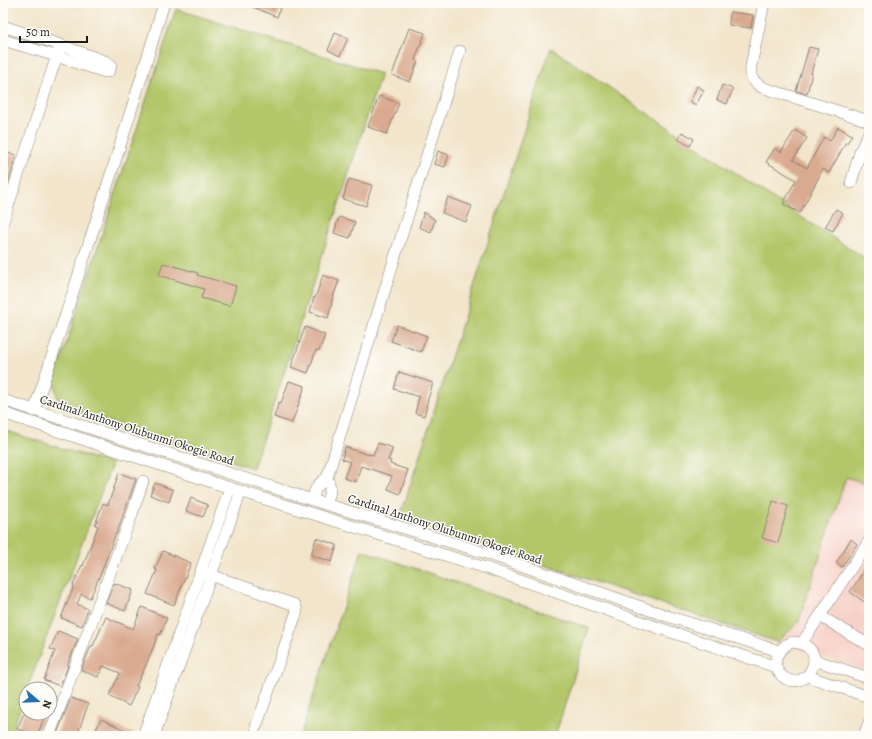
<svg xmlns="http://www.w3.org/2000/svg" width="872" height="739" viewBox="0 0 872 739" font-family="Alegreya,serif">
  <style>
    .built { fill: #f7d1c8 }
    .green { fill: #b3c76a; stroke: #687243 }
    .building { fill: #daaa90 }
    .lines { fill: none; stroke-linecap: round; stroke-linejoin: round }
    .minor-casing { stroke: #878074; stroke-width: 12 }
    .minor { stroke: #fff; stroke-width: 11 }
    .labels { text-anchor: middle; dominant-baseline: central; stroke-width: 3; stroke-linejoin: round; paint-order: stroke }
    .street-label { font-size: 12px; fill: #1c1c1c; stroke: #fdfcf7 }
  </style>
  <rect width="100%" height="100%" fill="#fdfcf7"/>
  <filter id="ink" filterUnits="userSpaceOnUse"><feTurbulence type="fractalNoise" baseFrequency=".025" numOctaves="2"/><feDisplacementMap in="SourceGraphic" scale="8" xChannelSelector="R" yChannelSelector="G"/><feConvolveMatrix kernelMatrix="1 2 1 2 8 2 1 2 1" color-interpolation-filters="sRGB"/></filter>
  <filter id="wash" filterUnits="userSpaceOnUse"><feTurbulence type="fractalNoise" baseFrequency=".012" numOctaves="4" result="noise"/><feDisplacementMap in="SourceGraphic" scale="16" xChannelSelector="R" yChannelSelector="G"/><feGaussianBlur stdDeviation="0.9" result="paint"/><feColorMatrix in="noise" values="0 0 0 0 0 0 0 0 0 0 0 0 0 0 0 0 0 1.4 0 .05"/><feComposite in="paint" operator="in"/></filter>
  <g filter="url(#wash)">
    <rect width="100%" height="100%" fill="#f2e5cb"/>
    <polygon class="built" points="846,477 869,485 869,672 777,642 798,623"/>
    <g class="green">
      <polygon points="176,9 381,74 253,468 59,406 54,381"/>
      <polygon points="551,48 792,211 869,261 869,485 846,477 798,623 777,642 400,517 545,65"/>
      <polygon points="3,430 112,464 27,689 26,689 26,693 10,736 3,736"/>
      <polygon points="362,550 589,628 555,736 300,736"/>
    </g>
    <g id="blocks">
      <g class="building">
        <polygon points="243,3 282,3 277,17"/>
        <polygon points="730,12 753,15 751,28 729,25"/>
        <polygon points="409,28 425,33 415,60 418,61 410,82 392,75"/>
        <polygon points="335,33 348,38 340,56 328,50"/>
        <polygon points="809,47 818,49 811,73 812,73 807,94 796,91"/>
        <polygon points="722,85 733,89 727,104 717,100"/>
        <polygon points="697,86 704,90 696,105 690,102"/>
        <polygon points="379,96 399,103 387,134 368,127"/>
        <polygon points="838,127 852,135 847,143 846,142 829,173 823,169 800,213 783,204 796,180 766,162 775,148 781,152 795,130 807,138 793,160 807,168 824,137 830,141"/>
        <polygon points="682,132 694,139 690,146 678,139"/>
        <polygon points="438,151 449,155 445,167 434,164"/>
        <polygon points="7,153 16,155 13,164 14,164 4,196 3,195 3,165"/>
        <polygon points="349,179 372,185 366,206 343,199"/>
        <polygon points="448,197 472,206 466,222 442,213"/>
        <polygon points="836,209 843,213 833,231 825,227"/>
        <polygon points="424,212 435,220 431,232 419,227"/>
        <polygon points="339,217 355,222 350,238 334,233"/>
        <polygon points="163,263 198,273 197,275 236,286 230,306 201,298 204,289 159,275"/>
        <polygon points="323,275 339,281 331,302 332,303 328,318 310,312 314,297 315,298"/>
        <polygon points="397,325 427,336 421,352 391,341"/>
        <polygon points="305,327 325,335 319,351 316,350 308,373 291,367"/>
        <polygon points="399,372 433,383 426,406 427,406 424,416 415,413 419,397 394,389"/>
        <polygon points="289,381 305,386 292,423 274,417 279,402 281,403"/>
        <polygon points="378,443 393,448 388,460 391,461 390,464 408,470 400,494 388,489 392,476 361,466 356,482 344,478 350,462 342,459 345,447 369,455 369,454 373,455"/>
        <polygon points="119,473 136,479 117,533 116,533 101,573 90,598 81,594 77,604 88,609 82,626 61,618 74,586 73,585 82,565 83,566 98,526 95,525 103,503 108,505"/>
        <polygon points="155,483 173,490 169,502 150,495"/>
        <polygon points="191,498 208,505 203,517 186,511"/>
        <polygon points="773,501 788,506 778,543 762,538"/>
        <polygon points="316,538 337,545 332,562 311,555"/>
        <polygon points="851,539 857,544 842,567 836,563"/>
        <polygon points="163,551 191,563 174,605 147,594 157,570 155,569"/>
        <polygon points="869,563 869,605 850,592"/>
        <polygon points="114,583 133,590 125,611 106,603"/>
        <polygon points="142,607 167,618 160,635 158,634 149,658 136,686 138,687 129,706 109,696 120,673 103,666 98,677 81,670 91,646 93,646 106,617 133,629"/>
        <polygon points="58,631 78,639 67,666 68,666 60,686 44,680 55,651 50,649"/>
        <polygon points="71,698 88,704 77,736 56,736"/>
        <polygon points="24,713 46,713 37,736 17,729"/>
        <polygon points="101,719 136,735 136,736 93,736"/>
      </g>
    </g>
  </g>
  <g filter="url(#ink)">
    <use href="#blocks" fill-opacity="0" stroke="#878074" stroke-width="1"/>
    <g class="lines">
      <g class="minor-casing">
        <g id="minor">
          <path d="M 764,3 L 751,66 C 750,78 752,80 761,87 L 869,121"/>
          <polyline points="3,26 60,45 107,62 111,65 110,69 108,72 105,72 56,56 3,40"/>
          <polyline points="851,183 860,152 869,132"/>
          <polyline points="3,222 59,49"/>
          <polyline points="3,400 312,500 486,553 667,616 779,651"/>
          <path d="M 34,411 C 79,275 123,140 164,3"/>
          <polyline points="3,413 230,488 486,568 659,628 776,667"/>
          <path d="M 312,500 C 315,489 317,484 327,478 L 406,221 L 460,51"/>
          <path d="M 326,504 C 330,493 332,489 327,478"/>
          <polyline points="205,573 295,605 297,611 256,727"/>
          <polyline points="820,616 869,645"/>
          <path d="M 793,642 C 835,647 805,698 781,675 C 772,666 775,653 785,646 C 787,644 791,643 793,642 Z"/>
          <polyline points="802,643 869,541"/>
          <polyline points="814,660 869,678"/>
          <polyline points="807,676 869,697"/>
          <polyline points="49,736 132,514 143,481"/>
          <polyline points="143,736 230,488"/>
          <polyline points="154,736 241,491"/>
          <polyline points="864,736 869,722"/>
        </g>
      </g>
      <use href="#minor" class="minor"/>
    </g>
  </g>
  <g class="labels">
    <g class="street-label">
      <text transform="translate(137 430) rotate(18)">Cardinal Anthony Olubunmi Okogie Road</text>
      <text transform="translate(445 529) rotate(18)">Cardinal Anthony Olubunmi Okogie Road</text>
    </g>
  </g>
  <rect width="872" height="739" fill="none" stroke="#fdfcf7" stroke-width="16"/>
  <g transform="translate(38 701) rotate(109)"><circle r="19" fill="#fdfcf7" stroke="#a3a29f"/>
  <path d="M0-3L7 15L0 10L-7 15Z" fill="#1f6fb2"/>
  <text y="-6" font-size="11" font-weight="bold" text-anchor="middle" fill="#1c1c1c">N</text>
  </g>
  <path d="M20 36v6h67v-6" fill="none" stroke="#1c1c1c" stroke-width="2"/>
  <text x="26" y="36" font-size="12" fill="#1c1c1c" stroke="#fdfcf7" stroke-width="3" paint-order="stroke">50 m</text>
</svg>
